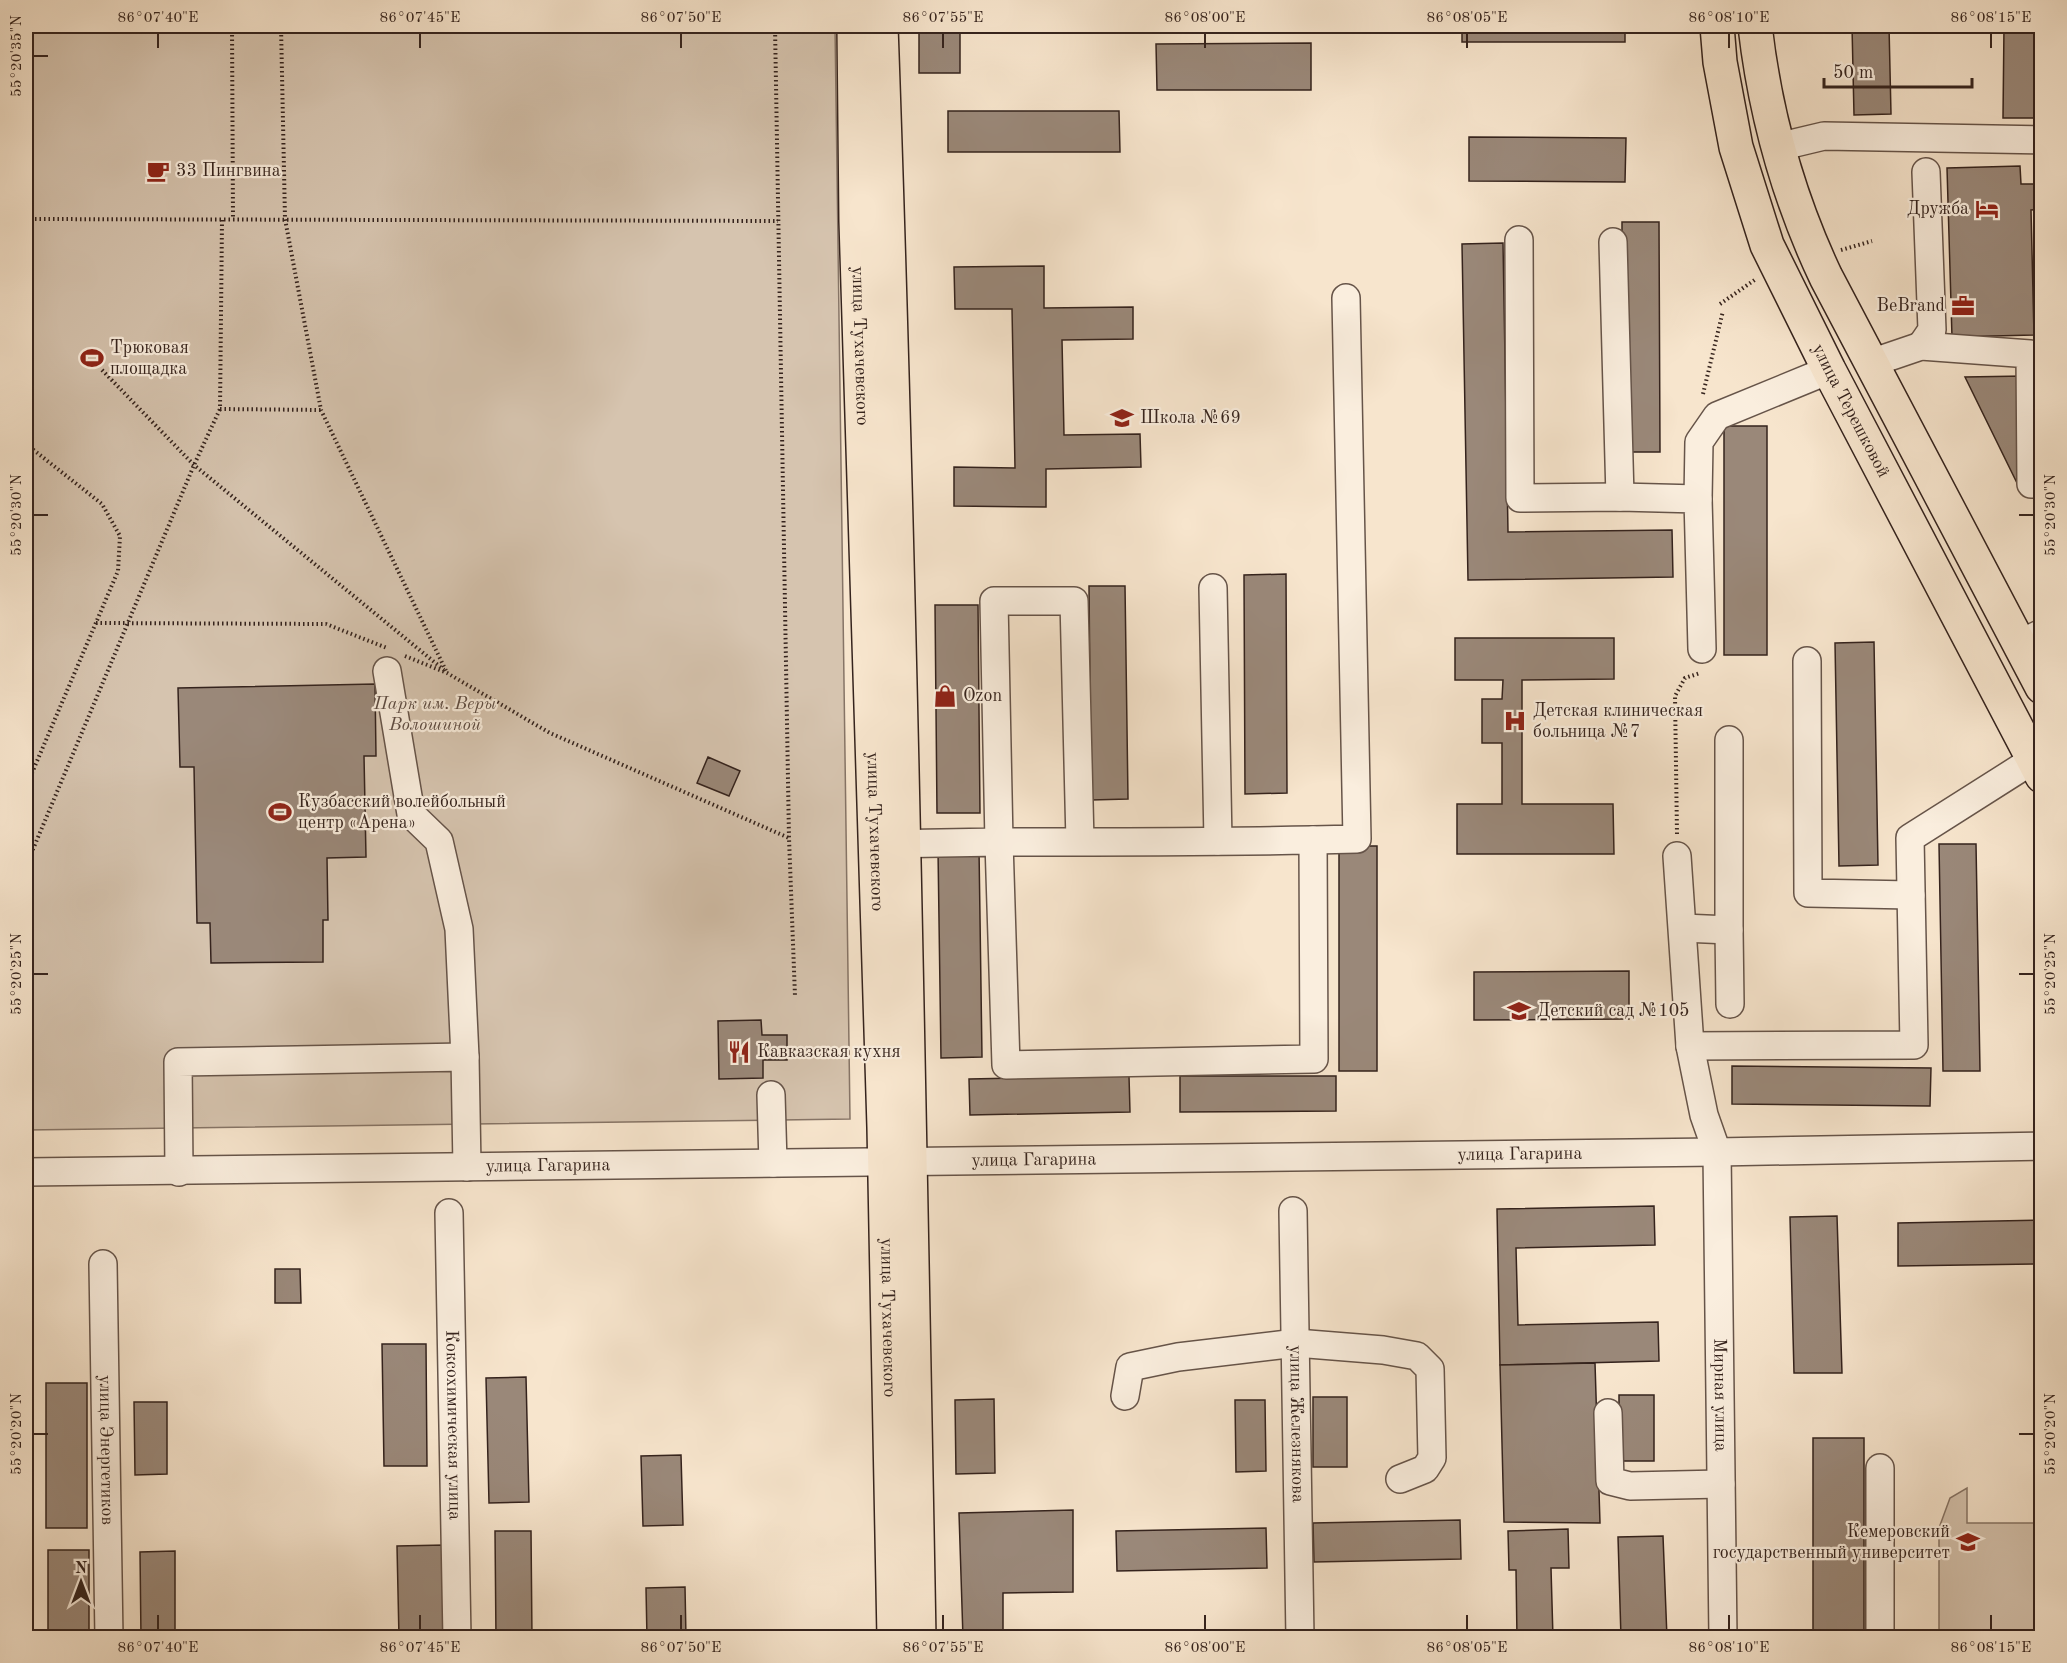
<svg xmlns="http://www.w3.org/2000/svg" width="2067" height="1663" viewBox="0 0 2067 1663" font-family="'Old Standard TT',serif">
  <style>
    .green { fill: #d6c4af; stroke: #867466; stroke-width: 1.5 }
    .building { fill: #9a8879; stroke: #35231d; stroke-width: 1.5 }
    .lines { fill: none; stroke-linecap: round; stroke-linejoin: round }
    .minor-casing { stroke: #665449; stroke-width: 30 }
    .major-casing { stroke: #35231d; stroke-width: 36 }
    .path { stroke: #35231d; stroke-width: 4; stroke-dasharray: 1.5 3; stroke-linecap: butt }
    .minor { stroke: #faeede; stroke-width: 27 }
    .major { stroke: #f7e5cd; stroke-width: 33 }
    .ticks { fill: none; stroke: #35231d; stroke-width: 2 }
    .labels { text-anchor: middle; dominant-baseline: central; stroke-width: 4.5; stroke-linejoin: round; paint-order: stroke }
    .poi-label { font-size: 18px; fill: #35231d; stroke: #faeede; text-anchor: start }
    .street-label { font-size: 18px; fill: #35231d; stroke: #faeede }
    .park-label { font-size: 18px; font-style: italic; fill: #5d4b42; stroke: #faeede }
    .neatline { fill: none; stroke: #35231d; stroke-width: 2 }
    .ticks-label { font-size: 15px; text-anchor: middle; fill: #35231d }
  </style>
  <rect width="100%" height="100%" fill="#f7e5cd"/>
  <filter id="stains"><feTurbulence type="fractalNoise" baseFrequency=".00333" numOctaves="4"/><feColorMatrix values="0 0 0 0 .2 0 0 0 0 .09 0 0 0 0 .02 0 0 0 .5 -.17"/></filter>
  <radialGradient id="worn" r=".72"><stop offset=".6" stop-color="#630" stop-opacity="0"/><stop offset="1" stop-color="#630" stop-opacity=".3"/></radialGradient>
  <g class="green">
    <polygon points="26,26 835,26 850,1119 26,1130"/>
    <polygon points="1967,1488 1967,1523 2041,1523 2041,1637 1939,1637 1939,1528 1950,1498"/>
  </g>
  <g class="building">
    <rect x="919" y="26" width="41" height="47"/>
    <rect x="1462" y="26" width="163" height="16"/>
    <polygon points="1852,26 1889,26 1891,114 1854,115"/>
    <polygon points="2004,26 2042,26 2042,118 2003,118"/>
    <polygon points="1311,43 1311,90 1157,90 1156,44"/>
    <polygon points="948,111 1119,111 1120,152 948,152"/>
    <polygon points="1469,137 1626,138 1625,182 1469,181"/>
    <polygon points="2020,166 2021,184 2042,184 2042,209 2031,210 2034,335 1952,337 1947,168"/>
    <polygon points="1622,222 1659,222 1660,452 1622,452"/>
    <polygon points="1503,243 1508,532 1672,530 1673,577 1468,580 1462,244"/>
    <polygon points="1044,266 1044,308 1133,307 1133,339 1062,340 1064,435 1140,434 1141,467 1046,469 1046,507 954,506 954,467 1015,468 1012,309 955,309 954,267"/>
    <polygon points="2024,376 2025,485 2018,485 1965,377"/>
    <rect x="1724" y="426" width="43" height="229"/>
    <polygon points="1286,574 1287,793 1245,794 1244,575"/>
    <polygon points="1089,586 1125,586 1128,799 1091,800"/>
    <polygon points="935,605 978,605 980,813 937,813"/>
    <polygon points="1455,638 1614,638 1614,679 1522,680 1522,804 1613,804 1614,854 1457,854 1457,804 1502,804 1502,743 1482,743 1482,699 1502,699 1503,680 1455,680"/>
    <polygon points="1874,642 1878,865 1839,866 1835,643"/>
    <polygon points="375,684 376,756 364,756 366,857 327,858 328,920 323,920 323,962 211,963 210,923 197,923 194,767 180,767 178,688"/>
    <polygon points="708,757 740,771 729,796 697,783"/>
    <polygon points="1939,844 1976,844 1980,1071 1943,1071"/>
    <rect x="1339" y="846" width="38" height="225"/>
    <polygon points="979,849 982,1057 941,1058 938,850"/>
    <polygon points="1629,971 1629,1019 1474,1020 1474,972"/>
    <polygon points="761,1020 762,1035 787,1035 787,1060 763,1060 763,1078 719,1079 718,1021"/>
    <polygon points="1732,1066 1931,1068 1930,1106 1732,1104"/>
    <polygon points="1129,1076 1130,1112 970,1115 969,1079"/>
    <polygon points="1180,1076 1336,1076 1336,1111 1180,1112"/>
    <polygon points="1654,1206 1655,1245 1516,1248 1518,1325 1658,1322 1659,1361 1500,1365 1497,1209"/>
    <polygon points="1837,1216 1842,1373 1794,1373 1790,1217"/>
    <polygon points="2042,1220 2042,1264 1898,1266 1898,1223"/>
    <polygon points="275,1269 300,1269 301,1303 275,1303"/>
    <polygon points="382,1344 426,1344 427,1466 384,1466"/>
    <polygon points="1595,1363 1600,1523 1504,1522 1500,1365"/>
    <polygon points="526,1377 529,1502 489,1503 486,1378"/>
    <rect x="46" y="1383" width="41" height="145"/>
    <rect x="1619" y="1395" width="35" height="66"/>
    <rect x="1313" y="1397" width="34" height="70"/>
    <polygon points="994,1399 995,1473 956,1474 955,1400"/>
    <polygon points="1235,1400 1265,1400 1266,1471 1236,1472"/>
    <polygon points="134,1402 167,1402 167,1474 135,1475"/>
    <rect x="1813" y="1438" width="51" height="200"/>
    <polygon points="681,1455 683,1525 643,1526 641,1456"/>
    <polygon points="1073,1510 1073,1592 1003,1593 1003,1638 963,1638 959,1513"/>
    <polygon points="1460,1520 1461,1559 1314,1562 1313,1523"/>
    <polygon points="1266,1528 1267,1568 1117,1571 1116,1531"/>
    <polygon points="1568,1529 1569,1568 1551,1568 1553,1638 1517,1638 1516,1570 1509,1570 1508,1531"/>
    <polygon points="495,1531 531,1531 532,1638 496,1638"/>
    <polygon points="1663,1536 1667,1638 1621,1638 1618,1537"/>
    <polygon points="445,1545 446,1638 399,1638 397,1546"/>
    <rect x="48" y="1550" width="41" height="88"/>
    <polygon points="175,1551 175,1638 141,1638 140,1552"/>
    <polygon points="685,1587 686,1638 647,1638 646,1588"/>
  </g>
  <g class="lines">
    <g class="minor-casing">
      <g id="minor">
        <polyline points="1778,147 1824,136 2042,140"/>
        <polyline points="1519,240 1520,498 1620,497 1698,499 1702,649"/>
        <polyline points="1613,242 1620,497"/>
        <polyline points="1921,346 1932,330 1926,172"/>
        <polyline points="1871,363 1921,346 2030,354 2031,484"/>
        <polyline points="1698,499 1699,442 1717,416 1829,370"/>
        <polyline points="1213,588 1218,841"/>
        <polyline points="2019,644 2042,633"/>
        <polyline points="1807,661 1808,893 1911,895"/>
        <polyline points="387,671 411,814 439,841 459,929 465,1057"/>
        <polyline points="1313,840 1357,839 1346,298"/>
        <path d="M 883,844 L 999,842 L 1006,1065 L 1314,1059 L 1313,840 C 1208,842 1104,842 999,842 L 994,601 L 1074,601 L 1080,842"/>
        <path id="s1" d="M 1677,856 L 1690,1046 L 1704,1115 L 1717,1152 L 1723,1638"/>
        <polyline points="1683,928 1729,930 1729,740"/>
        <polyline points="1729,930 1730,1004"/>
        <polyline points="1690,1046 1914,1045 1910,838 2033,760"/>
        <polyline points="771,1095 773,1163"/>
        <path id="s2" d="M 26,1172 L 1717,1152 L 2042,1146"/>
        <polyline points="179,1172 178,1062 465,1057 467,1167"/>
        <path id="s3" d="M 1293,1211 L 1300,1638"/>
        <path id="s4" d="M 449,1213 L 457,1638"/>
        <path id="s5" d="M 103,1264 L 109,1638"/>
        <polyline points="1125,1396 1130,1367 1178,1357 1296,1343 1383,1350 1417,1356 1430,1369 1432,1458 1425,1469 1400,1479"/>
        <polyline points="1608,1413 1610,1481 1630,1486 1721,1484"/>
        <polyline points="1880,1468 1880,1638"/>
      </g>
    </g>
    <g class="major-casing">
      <g id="major">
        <path id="s6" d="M 854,26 L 856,221 L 884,1127 L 894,1638"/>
        <path d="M 881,26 C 900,563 909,1100 919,1638"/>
        <path id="s7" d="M 1717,26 L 1720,62 L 1736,147 L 1767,245 L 1829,370 L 2042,776"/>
        <path d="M 1755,26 C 1765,113 1788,197 1826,277 L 2042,687"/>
      </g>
    </g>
    <g class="path">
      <polyline points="232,26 233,219"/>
      <polyline points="281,26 285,219 321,410 447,673"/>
      <polyline points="775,26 789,838 795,996"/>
      <polyline points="232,32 281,32"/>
      <polyline points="26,219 778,221"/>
      <polyline points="222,220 220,409 321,410"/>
      <polyline points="1841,250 1872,241"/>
      <polyline points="1720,304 1756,279"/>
      <polyline points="102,370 194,465 444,670"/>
      <polyline points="1703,394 1723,311"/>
      <polyline points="26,444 102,504 120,536 118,571 26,787"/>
      <polyline points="96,623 326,624 387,648"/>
      <polyline points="405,656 447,673 550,733 789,838"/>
      <polyline points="1677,834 1675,696 1685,678 1700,673"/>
      <polyline points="31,854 194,465 220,409"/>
    </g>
    <use href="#minor" class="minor"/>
    <use href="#major" class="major"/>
  </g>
  <path class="ticks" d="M 158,33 L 158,48M 420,33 L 420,48M 681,33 L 681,48M 943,33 L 943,48M 1205,33 L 1205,48M 1467,33 L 1467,48M 1729,33 L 1729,48M 1991,33 L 1991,48M 33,56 L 48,56M 33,515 L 48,515M 2019,515 L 2034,515M 33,974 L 48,974M 2019,974 L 2034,974M 33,1434 L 48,1434M 2019,1434 L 2034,1434M 158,1615 L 158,1630M 420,1615 L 420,1630M 681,1615 L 681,1630M 943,1615 L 943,1630M 1205,1615 L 1205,1630M 1467,1615 L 1467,1630M 1729,1615 L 1729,1630M 1991,1615 L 1991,1630"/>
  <defs>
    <g id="cafe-bare" transform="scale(1.8)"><path d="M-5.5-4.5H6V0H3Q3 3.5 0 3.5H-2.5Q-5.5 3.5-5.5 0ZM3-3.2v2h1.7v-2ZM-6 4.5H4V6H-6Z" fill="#8f2418" stroke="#faeede" stroke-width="2.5" paint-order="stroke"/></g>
    <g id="hotel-bare" transform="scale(1.8)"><path d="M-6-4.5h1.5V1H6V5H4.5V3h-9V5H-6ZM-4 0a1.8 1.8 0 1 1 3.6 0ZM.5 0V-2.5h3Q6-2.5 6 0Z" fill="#8f2418" stroke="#faeede" stroke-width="2.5" paint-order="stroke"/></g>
    <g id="office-bare" transform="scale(1.8)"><path d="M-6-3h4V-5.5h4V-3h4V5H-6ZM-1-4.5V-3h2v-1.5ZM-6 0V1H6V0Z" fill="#8f2418" stroke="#faeede" stroke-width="2.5" paint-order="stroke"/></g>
    <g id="stadium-bare" transform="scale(1.8)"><path d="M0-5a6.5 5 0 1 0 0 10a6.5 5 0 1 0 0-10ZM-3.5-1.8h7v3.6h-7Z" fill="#8f2418" stroke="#faeede" stroke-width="2.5" paint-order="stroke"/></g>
    <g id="school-bare" transform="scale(1.8)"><path d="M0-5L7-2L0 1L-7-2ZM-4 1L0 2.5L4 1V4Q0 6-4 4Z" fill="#8f2418" stroke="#faeede" stroke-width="2.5" paint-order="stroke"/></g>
    <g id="shop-bare" transform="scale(1.8)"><path d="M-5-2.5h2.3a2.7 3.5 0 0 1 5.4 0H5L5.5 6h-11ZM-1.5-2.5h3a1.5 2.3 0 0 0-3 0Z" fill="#8f2418" stroke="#faeede" stroke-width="2.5" paint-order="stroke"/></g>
    <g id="hospital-bare" transform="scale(1.8)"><path d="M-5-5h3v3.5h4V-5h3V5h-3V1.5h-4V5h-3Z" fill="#8f2418" stroke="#faeede" stroke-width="2.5" paint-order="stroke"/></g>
    <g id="restaurant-bare" transform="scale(1.8)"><path d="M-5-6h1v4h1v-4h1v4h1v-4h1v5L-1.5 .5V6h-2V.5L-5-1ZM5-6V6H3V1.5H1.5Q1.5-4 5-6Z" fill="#8f2418" stroke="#faeede" stroke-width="2.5" paint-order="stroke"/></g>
    <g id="university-bare" transform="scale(1.8)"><path d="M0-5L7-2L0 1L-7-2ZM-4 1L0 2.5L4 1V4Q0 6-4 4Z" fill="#8f2418" stroke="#faeede" stroke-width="2.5" paint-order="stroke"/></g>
  </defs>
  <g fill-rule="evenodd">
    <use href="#cafe-bare" x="158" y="171"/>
    <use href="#hotel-bare" x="1987" y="209"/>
    <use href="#office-bare" x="1963" y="306"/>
    <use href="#stadium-bare" x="92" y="358"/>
    <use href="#school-bare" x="1122" y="418"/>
    <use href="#shop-bare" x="945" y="696"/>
    <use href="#hospital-bare" x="1515" y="721"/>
    <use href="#stadium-bare" x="280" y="812"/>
    <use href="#school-bare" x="1519" y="1011"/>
    <use href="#restaurant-bare" x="739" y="1052"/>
    <use href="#university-bare" x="1968" y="1542"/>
  </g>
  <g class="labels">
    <g class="poi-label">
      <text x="176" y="171">33 Пингвина</text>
      <text x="1969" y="209" text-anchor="end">Дружба</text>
      <text x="1945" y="306" text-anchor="end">BeBrand</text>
      <text x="110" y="348">Трюковая<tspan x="110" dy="21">площадка</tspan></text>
      <text x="1140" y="418">Школа №69</text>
      <text x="963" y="696">Ozon</text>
      <text x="1533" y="711">Детская клиническая<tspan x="1533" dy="21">больница №7</tspan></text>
      <text x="298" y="802">Кузбасский волейбольный<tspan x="298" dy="21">центр «Арена»</tspan></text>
      <text x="1537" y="1011">Детский сад №105</text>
      <text x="757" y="1052">Кавказская кухня</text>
      <text x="1950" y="1532" text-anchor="end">Кемеровский<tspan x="1950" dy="21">государственный университет</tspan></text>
    </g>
    <g class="street-label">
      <text stroke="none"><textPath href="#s6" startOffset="320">улица Тухачевского</textPath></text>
      <text stroke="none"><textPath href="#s7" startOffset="411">улица Терешковой</textPath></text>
      <text stroke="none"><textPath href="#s6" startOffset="806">улица Тухачевского</textPath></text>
      <text stroke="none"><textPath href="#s2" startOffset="1494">улица Гагарина</textPath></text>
      <text stroke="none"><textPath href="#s2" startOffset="1008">улица Гагарина</textPath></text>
      <text stroke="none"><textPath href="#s2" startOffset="522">улица Гагарина</textPath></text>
      <text stroke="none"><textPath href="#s6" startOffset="1292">улица Тухачевского</textPath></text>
      <text stroke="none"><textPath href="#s1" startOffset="543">Мирная улица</textPath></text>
      <text stroke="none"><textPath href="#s3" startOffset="213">улица Железнякова</textPath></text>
      <text stroke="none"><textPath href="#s4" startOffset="212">Коксохимическая улица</textPath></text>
      <text stroke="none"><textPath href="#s5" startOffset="186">улица Энергетиков</textPath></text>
    </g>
    <g class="park-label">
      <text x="435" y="704">Парк им. Веры<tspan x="435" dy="21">Волошиной</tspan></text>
    </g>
  </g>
  <rect width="2067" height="1663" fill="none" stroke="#f7e5cd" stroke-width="66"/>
  <g transform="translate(81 1582)" stroke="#faeede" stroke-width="4.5" paint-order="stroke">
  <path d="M0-4.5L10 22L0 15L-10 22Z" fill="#35231d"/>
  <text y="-9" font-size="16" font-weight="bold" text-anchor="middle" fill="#35231d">N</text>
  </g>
  <path d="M1824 78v9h148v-9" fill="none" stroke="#35231d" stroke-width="3"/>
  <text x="1833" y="78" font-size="18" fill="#35231d" stroke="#faeede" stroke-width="4.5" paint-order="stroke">50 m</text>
  <rect x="33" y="33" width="2001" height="1597" class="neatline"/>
  <g class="ticks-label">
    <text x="158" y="22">86°07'40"E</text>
    <text x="420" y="22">86°07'45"E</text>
    <text x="681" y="22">86°07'50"E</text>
    <text x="943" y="22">86°07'55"E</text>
    <text x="1205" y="22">86°08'00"E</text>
    <text x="1467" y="22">86°08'05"E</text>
    <text x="1729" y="22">86°08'10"E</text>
    <text x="1991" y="22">86°08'15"E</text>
    <text transform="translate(16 56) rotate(-90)" y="5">55°20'35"N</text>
    <text transform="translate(16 515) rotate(-90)" y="5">55°20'30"N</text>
    <text transform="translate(2050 515) rotate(-90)" y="5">55°20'30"N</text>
    <text transform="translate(16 974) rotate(-90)" y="5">55°20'25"N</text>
    <text transform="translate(2050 974) rotate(-90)" y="5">55°20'25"N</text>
    <text transform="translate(16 1434) rotate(-90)" y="5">55°20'20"N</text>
    <text transform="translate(2050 1434) rotate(-90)" y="5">55°20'20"N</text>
    <text x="158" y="1652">86°07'40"E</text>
    <text x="420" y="1652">86°07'45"E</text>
    <text x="681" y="1652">86°07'50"E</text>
    <text x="943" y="1652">86°07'55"E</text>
    <text x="1205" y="1652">86°08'00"E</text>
    <text x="1467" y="1652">86°08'05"E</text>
    <text x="1729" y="1652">86°08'10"E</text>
    <text x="1991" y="1652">86°08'15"E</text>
  </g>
  <rect width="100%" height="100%" filter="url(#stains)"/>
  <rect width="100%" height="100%" fill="url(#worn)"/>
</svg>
